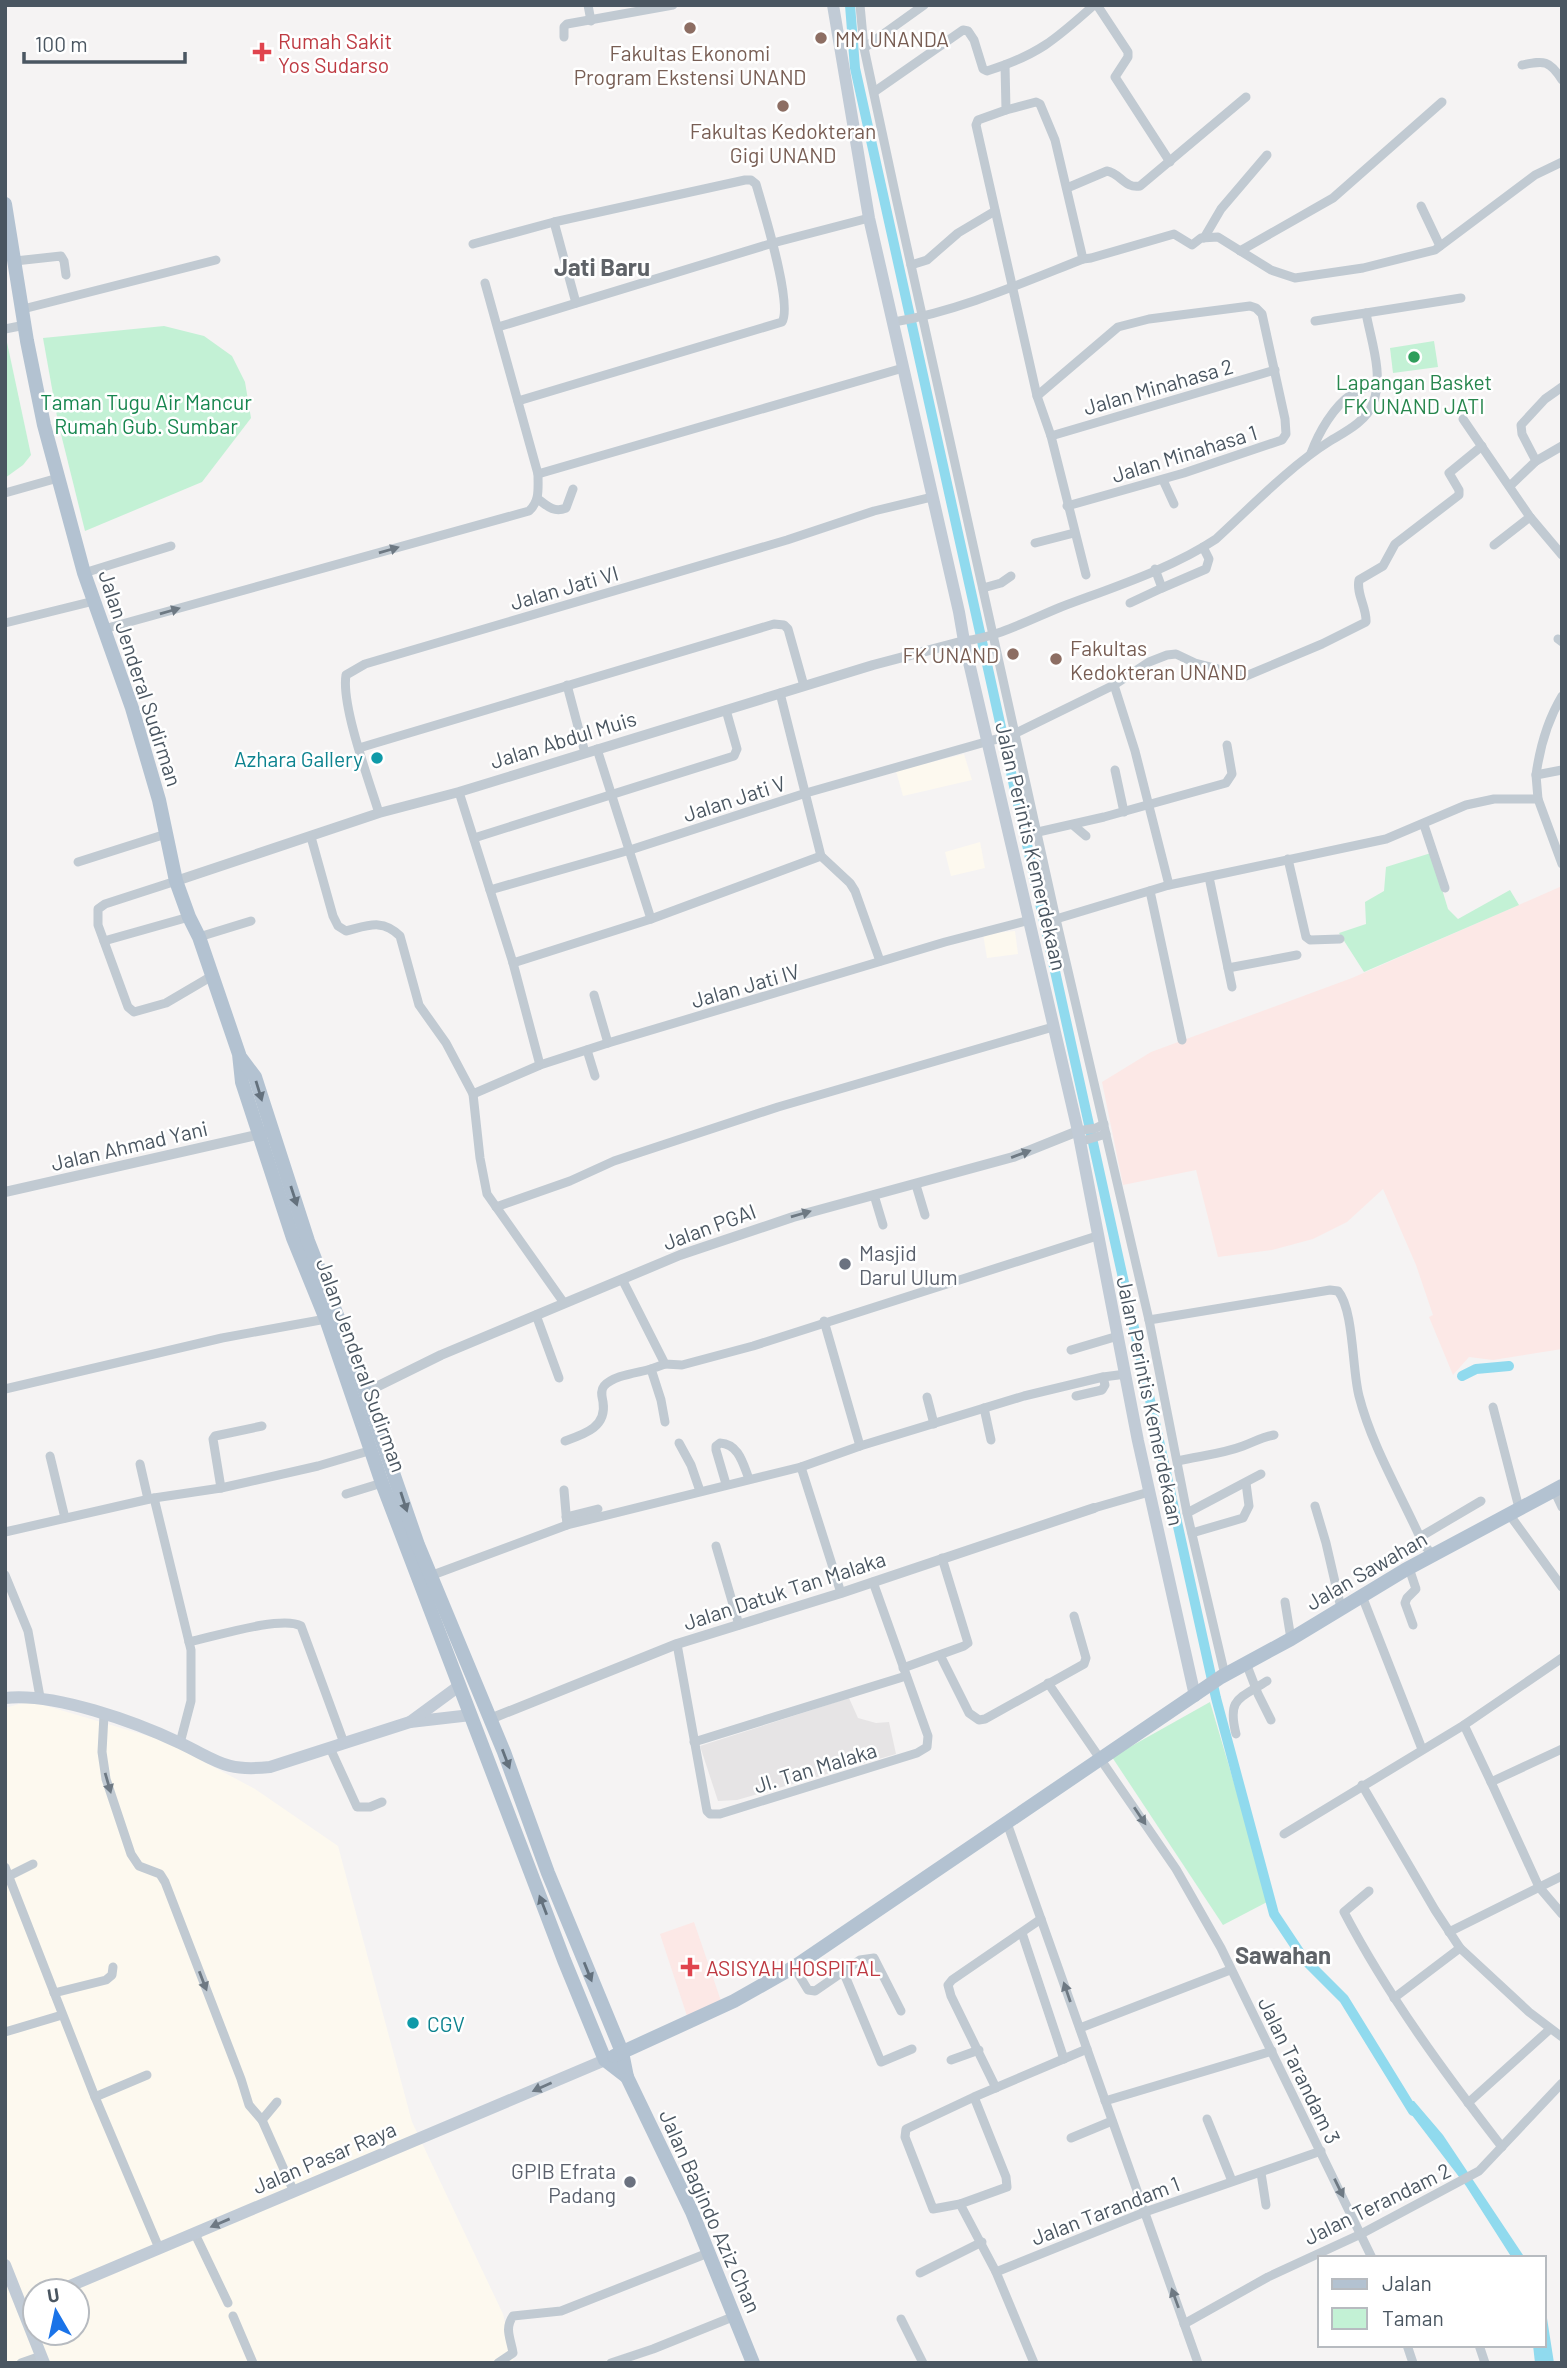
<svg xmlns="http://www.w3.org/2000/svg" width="1567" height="2368" viewBox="0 0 1567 2368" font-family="Barlow,sans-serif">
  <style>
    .commercial { fill: #fdf9ef; fill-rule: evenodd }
    .education { fill: #e6e4e5 }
    .medical { fill: #fce8e6 }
    .green { fill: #c3f1d5 }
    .water { fill: #90daee }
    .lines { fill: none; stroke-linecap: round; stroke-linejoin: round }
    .canal { stroke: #90daee; stroke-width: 10 }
    .minor { stroke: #c1cad2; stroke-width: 9 }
    .tertiary { stroke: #c1cad2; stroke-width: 10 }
    .secondary { stroke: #c1cbd6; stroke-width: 12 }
    .primary { stroke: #b3c2d1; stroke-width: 14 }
    .oneway { fill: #6e7983 }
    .oneway2 { fill: #64717d }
    .oneway3 { fill: #6e7984 }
    .education-dot { fill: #8d6e63; stroke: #fff; stroke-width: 2.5 }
    .health-dot { fill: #e0444e; stroke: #fff; stroke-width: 2.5 }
    .leisure-dot { fill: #2e9e5b; stroke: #fff; stroke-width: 2.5 }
    .culture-dot { fill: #0f9aa8; stroke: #fff; stroke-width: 2.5 }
    .worship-dot { fill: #6b7280; stroke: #fff; stroke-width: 2.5 }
    .labels { text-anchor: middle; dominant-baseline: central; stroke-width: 5; stroke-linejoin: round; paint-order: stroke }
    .education-label { font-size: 21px; fill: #785e54; stroke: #fff; text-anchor: start }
    .health-label { font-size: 21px; fill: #be3a42; stroke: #fff; text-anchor: start }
    .leisure-label { font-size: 21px; fill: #27864d; stroke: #fff }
    .street-label { font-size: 21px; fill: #4a5661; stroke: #fff }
    .park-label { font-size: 21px; fill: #17864f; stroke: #fff }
    .culture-label { font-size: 21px; fill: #0d838f; stroke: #fff; text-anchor: end }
    .worship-label { font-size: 21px; fill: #5b616d; stroke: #fff; text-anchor: start }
    .quarter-label { font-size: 24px; font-weight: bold; fill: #5f6368; stroke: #fff }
  </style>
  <rect width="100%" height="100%" fill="#f5f3f3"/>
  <g class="commercial">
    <polygon points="964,754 972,780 903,796 896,771"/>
    <polygon points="980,842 985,868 951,876 945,852"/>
    <polygon points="1015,931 1018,954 987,958 983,934"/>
    <path d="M 30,1701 L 165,1741 L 255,1789 L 338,1846 L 412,2122 L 503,2314 L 514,2363 L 5,2363 L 5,1708 ZM 35,2291 L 77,2291 L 77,2333 L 35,2333 Z"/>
  </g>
  <polygon class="education" points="849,1698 858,1718 876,1723 889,1722 896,1754 737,1800 718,1801 700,1746"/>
  <g class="medical">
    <polygon points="1562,886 1562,1349 1493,1360 1469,1357 1453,1375 1429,1317 1433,1315 1416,1265 1383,1189 1347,1222 1313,1239 1272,1250 1218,1257 1196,1170 1123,1185 1102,1082 1151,1052 1352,978"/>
    <polygon points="694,1922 721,2001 687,2016 660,1934"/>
  </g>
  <g class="green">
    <polygon points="164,326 204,336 232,356 245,382 251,418 202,482 85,531 58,422 43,338"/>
    <polygon points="5,333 31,455 23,465 5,478"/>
    <polygon points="1434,341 1438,367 1393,373 1390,348"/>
    <polygon points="1431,853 1448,909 1458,919 1510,890 1519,905 1364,972 1339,933 1366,924 1365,902 1384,891 1386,867"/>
    <polygon points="1210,1702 1269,1901 1223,1925 1112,1757"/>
  </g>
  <g class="water">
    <polygon points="1405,2101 1414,2101 1443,2135 1525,2258 1512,2258 1466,2186 1408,2110"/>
    <polygon points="1544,2299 1554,2363 1535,2363 1533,2345 1544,2345"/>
  </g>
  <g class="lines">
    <g class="canal">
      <polyline points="850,5 855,68 1216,1698 1274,1914 1304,1959 1344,1999 1413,2111"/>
      <polyline points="1462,1376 1476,1369 1509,1366"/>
    </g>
    <g class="minor">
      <polyline points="588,5 591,21"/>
      <polyline points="860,5 864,48 897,202 1056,919 1149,1320 1187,1513 1225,1675"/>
      <polyline points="1097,5 1128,52 1128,57 1115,77 1170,162"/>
      <polyline points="564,37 564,27 567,24 673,5"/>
      <polyline points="864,48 924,5"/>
      <polyline points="1005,65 1006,110 978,120 976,125 1037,396 1051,436 1086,575"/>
      <path d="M 1522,65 C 1543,61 1549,59 1562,80"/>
      <path d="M 874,92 L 963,30 L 968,31 L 974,40 L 983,69 L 987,71 C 1038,55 1055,40 1094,5"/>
      <polyline points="1006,110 1036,102 1040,104 1055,140 1083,259"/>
      <path d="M 1067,188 L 1107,171 C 1120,173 1125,189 1140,186 L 1246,97"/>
      <polyline points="1421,206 1440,246"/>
      <polyline points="554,222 576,303"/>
      <polyline points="1204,238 1221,209 1267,155"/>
      <path d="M 473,244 L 554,222 L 745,180 L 751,180 L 756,184 C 763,209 793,304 782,322 L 518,401"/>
      <polyline points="1240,251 1333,198 1442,102"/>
      <polyline points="15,261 61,256 64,261 66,275"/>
      <polyline points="911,265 927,260 958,233 995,211"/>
      <polyline points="23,309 216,260"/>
      <polyline points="1315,321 1461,298"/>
      <path d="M 894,322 C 959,311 1022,283 1083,259 L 1091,258 L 1174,234 L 1192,245 L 1201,238 L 1218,237 L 1271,270 L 1295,278 L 1363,268 L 1435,250 L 1535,175 L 1562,162"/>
      <polyline points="498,327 773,243 869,218"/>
      <polyline points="5,329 25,325"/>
      <polyline points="1037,396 1118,327 1149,319 1250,306 1256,308 1262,314 1285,419 1286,434 1282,440 1184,473 1067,506"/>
      <polyline points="1463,419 1530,517 1562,555"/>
      <polyline points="1051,436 1275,370"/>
      <path d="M 1311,453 C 1319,432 1333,407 1352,394 C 1359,389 1369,387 1377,383"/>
      <polyline points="1536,461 1562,446"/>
      <polyline points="538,474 903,368"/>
      <polyline points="1163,480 1174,504"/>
      <polyline points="1511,485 1536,461 1522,434 1521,425 1545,399 1562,387"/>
      <polyline points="5,493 58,478"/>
      <path d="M 538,499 C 547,506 554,513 566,508 L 573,489"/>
      <polyline points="1035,543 1074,533"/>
      <polyline points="1494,545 1530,517"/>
      <polyline points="1155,569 1162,588 1206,569 1209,559 1203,547"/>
      <polyline points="84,573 171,546"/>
      <polyline points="983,588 1001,583 1011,576"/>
      <polyline points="1130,603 1162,588"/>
      <polyline points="5,623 94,601"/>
      <path d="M 104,629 L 529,511 C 540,501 538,489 538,474 L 485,283"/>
      <polyline points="1558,639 1562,642"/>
      <path d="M 964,641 C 998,637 1029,620 1061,607 C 1111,588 1171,569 1216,539 C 1251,507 1290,466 1330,441 C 1345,432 1367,421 1373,403 C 1384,375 1371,341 1366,313"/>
      <polyline points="567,685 585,753"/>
      <polyline points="1114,685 1135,751 1169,885"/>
      <polyline points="780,693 821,856 850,883 855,891 880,961"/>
      <polyline points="359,748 774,624 784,625 788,629 804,686"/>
      <polyline points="597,749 651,919"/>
      <polyline points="1115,770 1124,812"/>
      <polyline points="1562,770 1536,775 1538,799 1562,864"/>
      <path d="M 1536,775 C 1540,746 1547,721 1562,696"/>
      <polyline points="459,792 513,963 540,1065"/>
      <path d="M 379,813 C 369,781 341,705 346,675 L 365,664 L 787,540 L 874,511 L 932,497"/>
      <polyline points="1073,825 1086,836"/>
      <polyline points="1424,825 1445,888"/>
      <polyline points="1038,832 1104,817 1226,783 1232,774 1227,745"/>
      <path d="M 311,837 L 333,916 L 338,926 L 346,931 C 367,926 382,918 400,936 L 419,1005 L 446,1043 L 473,1094 L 480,1158 L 487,1194 L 564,1303"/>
      <polyline points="474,838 734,756 737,749 726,710"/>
      <polyline points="1288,859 1306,937 1310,940 1340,939"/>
      <polyline points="78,862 166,834"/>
      <polyline points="1209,877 1228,968 1297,955"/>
      <polyline points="176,881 105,904 98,909 98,925 128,1007 134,1012 166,1003 212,976"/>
      <path d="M 490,890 L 630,850 L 806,793 L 989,741 L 1010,736 L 1114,685 L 1149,662 L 1167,655 L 1176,654 L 1195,663 L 1246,676 L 1322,644 L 1366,622 C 1367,608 1356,594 1359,580 L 1383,566 L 1395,544 L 1459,495 L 1459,490 L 1449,473 L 1482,446"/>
      <polyline points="1150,891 1182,1040"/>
      <polyline points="1056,919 1169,885 1386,839 1466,805 1494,799 1538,799"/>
      <polyline points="199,937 251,921"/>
      <polyline points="104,941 189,917"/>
      <polyline points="513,963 651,919 821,856"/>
      <polyline points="1228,968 1232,987"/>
      <polyline points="594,995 608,1043"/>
      <polyline points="587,1050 595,1076"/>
      <polyline points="473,1094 540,1065 608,1043 945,942 1030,920"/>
      <polyline points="1078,1131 1096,1128 1104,1124"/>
      <polyline points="1079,1142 1106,1134"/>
      <polyline points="916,1185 925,1215"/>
      <polyline points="874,1195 883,1225"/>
      <polyline points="496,1207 570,1181 614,1161 778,1107 1053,1027"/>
      <polyline points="622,1279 665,1364 682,1365 753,1346 1097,1236"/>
      <polyline points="536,1315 559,1378"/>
      <path d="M 1149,1320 L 1330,1290 L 1338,1291 C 1354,1310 1352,1370 1359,1396 C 1372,1447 1402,1496 1423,1544 L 1433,1555"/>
      <polyline points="824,1321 860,1446"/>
      <polyline points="1071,1350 1118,1336"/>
      <polyline points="665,1364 651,1369 661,1400 665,1422"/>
      <polyline points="5,1389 222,1338 326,1319"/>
      <polyline points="1076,1396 1102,1390 1105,1385 1103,1377"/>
      <polyline points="927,1397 934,1424"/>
      <polyline points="1493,1407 1519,1508"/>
      <polyline points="984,1408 991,1440"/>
      <path d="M 565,1441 C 585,1434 607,1427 603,1402 C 602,1396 600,1391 604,1386 C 614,1375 637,1373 651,1369"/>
      <polyline points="679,1443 691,1465 700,1491"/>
      <polyline points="50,1456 65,1518"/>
      <path d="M 1178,1461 C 1199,1456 1222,1454 1243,1446 C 1254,1442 1262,1437 1274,1435"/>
      <polyline points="140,1464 148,1499"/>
      <polyline points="801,1467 841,1593"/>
      <path d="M 726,1484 L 716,1450 L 716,1446 L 720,1443 C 739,1444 743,1464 749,1479"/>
      <polyline points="221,1488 213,1439 215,1436 262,1426"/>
      <polyline points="564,1490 567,1525"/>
      <polyline points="1554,1490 1562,1507"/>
      <polyline points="346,1494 382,1483"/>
      <polyline points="154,1498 191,1650 191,1701 180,1743"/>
      <polyline points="1315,1506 1326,1543 1341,1608"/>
      <polyline points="1094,1508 1149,1492"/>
      <polyline points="1187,1513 1261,1474"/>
      <polyline points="1509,1514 1562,1587"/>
      <polyline points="566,1517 598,1509"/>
      <polyline points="5,1532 154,1498 221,1488 318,1466 372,1450"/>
      <polyline points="1192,1533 1243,1518 1249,1506 1246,1483"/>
      <polyline points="1420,1537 1481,1501"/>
      <polyline points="716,1546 739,1625"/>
      <polyline points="1409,1568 1416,1589 1407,1598 1405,1603 1413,1625"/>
      <polyline points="5,1575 28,1631 40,1697"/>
      <polyline points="430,1576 567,1525 801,1467 860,1446 1024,1396 1103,1377 1126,1374"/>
      <polyline points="1362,1596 1422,1749"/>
      <polyline points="1285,1602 1291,1639"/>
      <path d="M 189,1642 C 213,1637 282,1615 301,1626 L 344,1743"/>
      <polyline points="677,1644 707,1811 710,1814 720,1814 917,1753 927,1747 928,1736 873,1582"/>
      <polyline points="940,1655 969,1713 979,1720 985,1719 1084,1664 1086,1658 1074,1616"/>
      <polyline points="1246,1663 1258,1694 1271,1720"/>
      <polyline points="903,1668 964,1646 968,1643 942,1558"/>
      <polyline points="1048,1683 1176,1869 1221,1948 1372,2258"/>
      <polyline points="104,1715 102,1752 106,1779 131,1854 139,1866 160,1874 165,1882 241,2079 249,2105 262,2120 294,2192"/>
      <polyline points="1464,1725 1491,1782 1562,1749"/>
      <path d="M 1236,1734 C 1227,1698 1239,1699 1267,1681"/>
      <polyline points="694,1742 906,1676"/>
      <polyline points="330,1748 357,1807 370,1807 382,1802"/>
      <polyline points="1491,1782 1539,1887 1562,1914"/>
      <polyline points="1362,1785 1435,1910 1460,1948 1529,2012 1562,2037"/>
      <polyline points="1007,1823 1198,2363"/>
      <polyline points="1284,1834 1464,1725 1562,1658"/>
      <polyline points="5,1867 95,2097 159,2248"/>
      <polyline points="9,1876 33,1864"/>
      <path d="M 1369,1891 L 1344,1912 C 1388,1996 1444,2072 1502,2147"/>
      <polyline points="1449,1932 1562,1876"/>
      <polyline points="1022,1933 1064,2059"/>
      <polyline points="794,1967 808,1990 815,1991 860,1960 874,1958 901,2011"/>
      <polyline points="843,1971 881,2062 912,2049"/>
      <polyline points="54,1993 106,1980 112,1975 113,1967"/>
      <polyline points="1394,1998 1460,1948"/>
      <polyline points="1080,2028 1230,1970"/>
      <polyline points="5,2032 62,2015"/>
      <polyline points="951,2060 979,2050"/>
      <polyline points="996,2088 951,1996 948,1985 952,1980 1041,1919"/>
      <polyline points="95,2097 147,2075"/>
      <polyline points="974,2097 1006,2177 1007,2187 960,2204 933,2209 905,2137 906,2129 974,2097 1087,2049"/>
      <polyline points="1105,2101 1272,2051"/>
      <polyline points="1468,2103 1549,2030"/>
      <polyline points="1207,2119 1232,2181"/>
      <polyline points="262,2120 277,2102"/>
      <polyline points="1071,2138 1112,2121"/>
      <polyline points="1261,2173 1266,2205"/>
      <polyline points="960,2204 996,2272"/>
      <polyline points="195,2234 228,2303"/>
      <polyline points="920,2273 982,2242"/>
      <polyline points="233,2316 253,2363"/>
      <polyline points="901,2319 923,2363"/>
      <polyline points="1184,2324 1268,2277 1361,2234 1479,2171 1562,2083"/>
      <polyline points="1407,2345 1413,2363"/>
      <polyline points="1479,2345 1485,2363"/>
      <polyline points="21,2363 41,2356"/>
      <path d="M 498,2363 L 513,2353 C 511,2339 504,2329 513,2316 L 561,2311 L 708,2253"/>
      <polyline points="611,2363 653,2349 735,2316"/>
      <polyline points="1034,2363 996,2272 1145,2212 1321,2151"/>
    </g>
    <g class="tertiary">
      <polyline points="176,881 379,813 459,792 873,665 964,641"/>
      <polyline points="5,1192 265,1133"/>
      <polyline points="366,1392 441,1355 680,1255 793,1217 1013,1157 1078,1131"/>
      <polyline points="490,1719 677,1644 841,1593 1094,1508"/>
    </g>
    <g class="secondary">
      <polyline points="833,5 869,218 959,612 964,641 1078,1131 1138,1441 1195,1696"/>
      <path d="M 5,1698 C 53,1692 136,1722 180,1743 C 218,1761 225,1772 270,1767 L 410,1722 L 471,1715"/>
      <polyline points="410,1722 459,1686"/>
      <polyline points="5,2265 44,2363"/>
      <polyline points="58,2291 605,2060"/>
    </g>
    <g class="primary">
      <polyline points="5,204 27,341 44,425 84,573 132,708 159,800 176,881 189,917 199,937 239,1054 242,1082 293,1238 326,1319 382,1483 564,1960 605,2060 627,2077"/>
      <polyline points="240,1057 255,1077 308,1241 351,1351 418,1545 504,1752 548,1873 622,2052 627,2077 692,2212 753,2363"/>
      <polyline points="614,2056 734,2001 794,1967 1221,1677 1291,1639 1405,1570 1562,1486"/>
    </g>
  </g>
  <defs><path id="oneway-solid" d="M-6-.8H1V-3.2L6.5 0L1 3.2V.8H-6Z" transform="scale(1.75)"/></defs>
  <g class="oneway">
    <use href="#oneway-solid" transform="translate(389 550) rotate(-16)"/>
    <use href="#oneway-solid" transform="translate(170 611) rotate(-16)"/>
    <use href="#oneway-solid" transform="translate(1021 1154) rotate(-20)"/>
    <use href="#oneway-solid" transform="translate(801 1214) rotate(-16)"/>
    <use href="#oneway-solid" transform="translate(108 1783) rotate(74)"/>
    <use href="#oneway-solid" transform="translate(1140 1816) rotate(56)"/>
    <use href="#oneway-solid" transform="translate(203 1981) rotate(69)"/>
    <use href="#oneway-solid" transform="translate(1067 1992) rotate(-109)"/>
    <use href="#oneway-solid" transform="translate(1339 2188) rotate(64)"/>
    <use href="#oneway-solid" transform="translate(1175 2298) rotate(-110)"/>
  </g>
  <g class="oneway2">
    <use href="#oneway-solid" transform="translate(259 1091) rotate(73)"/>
    <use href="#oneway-solid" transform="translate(294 1196) rotate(72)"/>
    <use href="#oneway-solid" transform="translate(404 1502) rotate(72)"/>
    <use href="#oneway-solid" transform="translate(506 1759) rotate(69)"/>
    <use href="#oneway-solid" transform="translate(543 1905) rotate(-111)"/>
    <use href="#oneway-solid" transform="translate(588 1972) rotate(68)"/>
  </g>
  <g class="oneway3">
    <use href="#oneway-solid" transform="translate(542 2087) rotate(156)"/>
    <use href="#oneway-solid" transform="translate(220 2223) rotate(157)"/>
  </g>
  <g class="education-dot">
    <circle cx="690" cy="28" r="7"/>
    <circle cx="821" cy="38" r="7"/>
    <circle cx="783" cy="106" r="7"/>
    <circle cx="1013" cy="654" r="7"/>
    <circle cx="1056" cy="659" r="7"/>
  </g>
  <g class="health-dot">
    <path d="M258.5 41.5h7v7h7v7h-7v7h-7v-7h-7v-7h7z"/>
    <path d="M686.5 1956.5h7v7h7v7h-7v7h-7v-7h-7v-7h7z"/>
  </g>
  <circle class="leisure-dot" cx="1414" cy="357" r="7"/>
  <g class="culture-dot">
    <circle cx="377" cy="758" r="7"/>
    <circle cx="413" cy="2023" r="7"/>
  </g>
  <g class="worship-dot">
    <circle cx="845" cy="1264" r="7"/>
    <circle cx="630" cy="2182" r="7"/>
  </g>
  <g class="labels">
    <g class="education-label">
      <text x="835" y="38">MM UNANDA</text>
      <text x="690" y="52" text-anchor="middle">Fakultas Ekonomi<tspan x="690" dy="24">Program Ekstensi UNAND</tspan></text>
      <text x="783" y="130" text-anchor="middle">Fakultas Kedokteran<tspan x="783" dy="24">Gigi UNAND</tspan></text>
      <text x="1070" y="647">Fakultas<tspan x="1070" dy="24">Kedokteran UNAND</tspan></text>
      <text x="999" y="654" text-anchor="end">FK UNAND</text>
    </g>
    <g class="health-label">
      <text x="278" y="40">Rumah Sakit<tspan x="278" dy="24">Yos Sudarso</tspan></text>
      <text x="706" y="1967">ASISYAH HOSPITAL</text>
    </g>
    <g class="leisure-label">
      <text x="1414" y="381">Lapangan Basket<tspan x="1414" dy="24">FK UNAND JATI</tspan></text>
    </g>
    <g class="street-label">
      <text transform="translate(1158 386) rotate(-16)">Jalan Minahasa 2</text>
      <text transform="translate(1184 453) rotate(-17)">Jalan Minahasa 1</text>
      <text transform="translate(564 587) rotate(-16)">Jalan Jati VI</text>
      <text transform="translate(141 678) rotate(72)">Jalan Jenderal Sudirman</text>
      <text transform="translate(563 739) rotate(-17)">Jalan Abdul Muis</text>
      <text transform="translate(734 798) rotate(-18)">Jalan Jati V</text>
      <text transform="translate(1032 846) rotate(77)">Jalan Perintis Kemerdekaan</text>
      <text transform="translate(745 985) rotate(-16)">Jalan Jati IV</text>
      <text transform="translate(129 1145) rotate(-13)">Jalan Ahmad Yani</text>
      <text transform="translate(709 1226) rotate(-20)">Jalan PGAI</text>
      <text transform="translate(362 1365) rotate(70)">Jalan Jenderal Sudirman</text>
      <text transform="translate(1151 1401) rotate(78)">Jalan Perintis Kemerdekaan</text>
      <text transform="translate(1366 1570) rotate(-30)">Jalan Sawahan</text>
      <text transform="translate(784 1590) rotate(-18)">Jalan Datuk Tan Malaka</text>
      <text transform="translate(815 1767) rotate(-17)">Jl. Tan Malaka</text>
      <text transform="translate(1300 2070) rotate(64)">Jalan Tarandam 3</text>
      <text transform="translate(324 2157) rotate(-23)">Jalan Pasar Raya</text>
      <text transform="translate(1377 2203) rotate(-26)">Jalan Terandam 2</text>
      <text transform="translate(1105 2210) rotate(-21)">Jalan Tarandam 1</text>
      <text transform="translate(711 2211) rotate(66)">Jalan Bagindo Aziz Chan</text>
    </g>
    <g class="park-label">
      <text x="146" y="401">Taman Tugu Air Mancur<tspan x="146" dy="24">Rumah Gub. Sumbar</tspan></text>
    </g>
    <g class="culture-label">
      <text x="363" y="758">Azhara Gallery</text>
      <text x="427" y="2023" text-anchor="start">CGV</text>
    </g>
    <g class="worship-label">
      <text x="859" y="1252">Masjid<tspan x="859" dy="24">Darul Ulum</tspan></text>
      <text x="616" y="2170" text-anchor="end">GPIB Efrata<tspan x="616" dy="24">Padang</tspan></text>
    </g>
    <g class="quarter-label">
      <text x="602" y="266">Jati Baru</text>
      <text x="1283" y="1954">Sawahan</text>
    </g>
  </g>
  <rect width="1567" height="2368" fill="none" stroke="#4a5661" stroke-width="14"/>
  <rect x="1318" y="2256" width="228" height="91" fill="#ffffff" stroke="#b7bbc0" stroke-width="2"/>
  <rect x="1332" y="2279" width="35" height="10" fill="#b3c2d1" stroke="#b7bbc0" stroke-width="2"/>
  <text x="1382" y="2291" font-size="21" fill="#4a5661">Jalan</text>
  <rect x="1332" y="2308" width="35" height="21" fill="#c3f1d5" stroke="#b7bbc0" stroke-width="2"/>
  <text x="1382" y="2326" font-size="21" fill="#4a5661">Taman</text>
  <g transform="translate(56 2312) rotate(351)"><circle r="33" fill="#ffffff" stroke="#b7bbc0" stroke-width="2"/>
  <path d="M0-5L12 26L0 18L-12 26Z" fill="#1a73e8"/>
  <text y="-10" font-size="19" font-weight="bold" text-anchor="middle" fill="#4a5661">U</text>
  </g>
  <path d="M24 52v10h161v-10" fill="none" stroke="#4a5661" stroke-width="3.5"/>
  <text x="35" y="52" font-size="21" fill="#4a5661" stroke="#ffffff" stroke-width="5" paint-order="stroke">100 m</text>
</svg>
